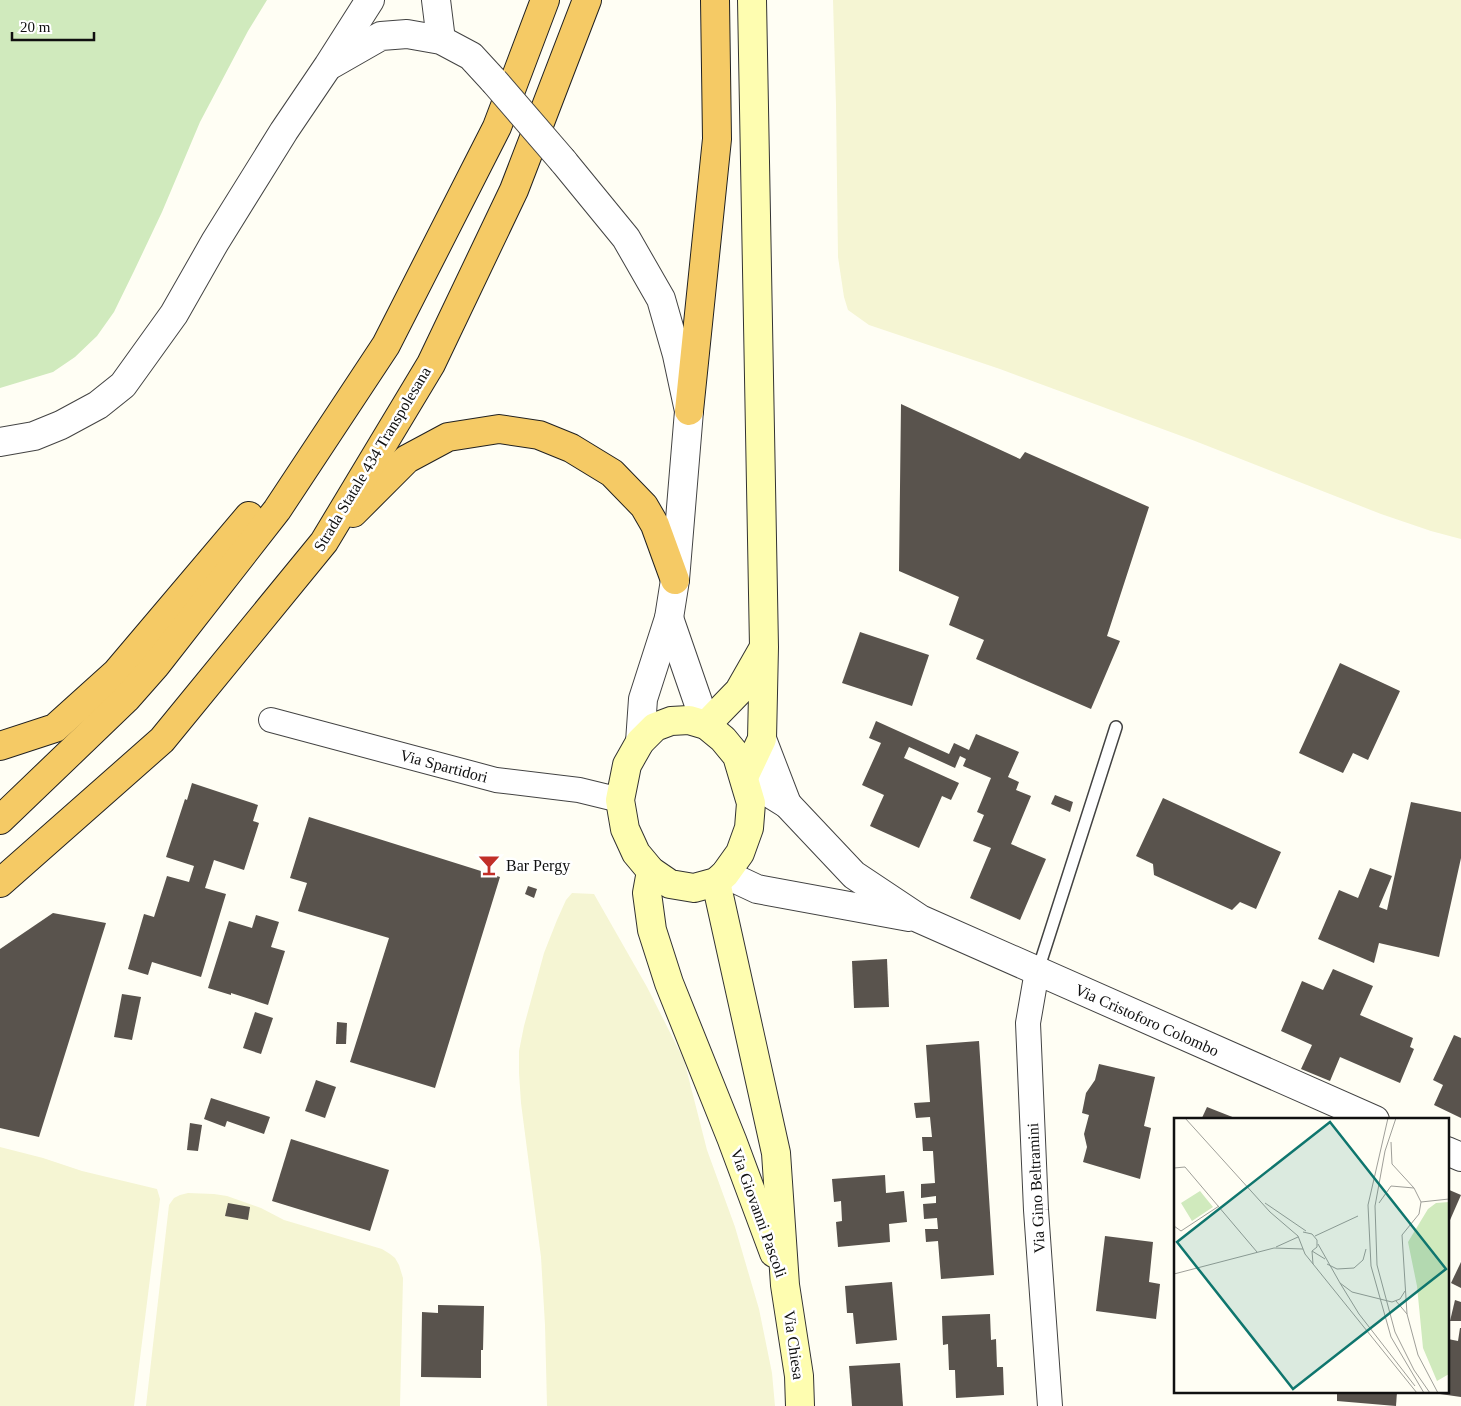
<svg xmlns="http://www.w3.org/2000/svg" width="1461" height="1406" viewBox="0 0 1461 1406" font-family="Georgia,serif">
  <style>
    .farmland { fill: #f5f5d3 }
    .green { fill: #d0eabd }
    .building { fill: #59534d }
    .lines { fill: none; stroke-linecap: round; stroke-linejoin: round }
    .service-casing { stroke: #434343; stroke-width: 14 }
    .minor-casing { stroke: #434343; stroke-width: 26 }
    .tertiary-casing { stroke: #434343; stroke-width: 30 }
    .secondary-casing { stroke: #323232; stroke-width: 30 }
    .trunk-casing { stroke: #212121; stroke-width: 30 }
    .service { stroke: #fff; stroke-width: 11 }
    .minor { stroke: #fff; stroke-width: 24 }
    .tertiary { stroke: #fff; stroke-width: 28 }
    .secondary { stroke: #fefdb0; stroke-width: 28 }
    .trunk { stroke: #f5ca65; stroke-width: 28 }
    .tertiary-bridge-casing { stroke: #434343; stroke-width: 30; stroke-linecap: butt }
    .tertiary-bridge { stroke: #fff; stroke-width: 28 }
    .labels { text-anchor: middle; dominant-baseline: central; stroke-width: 5; stroke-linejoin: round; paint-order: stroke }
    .street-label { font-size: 16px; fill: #101010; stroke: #fff }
    .poi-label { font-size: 16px; fill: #101010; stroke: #fff; text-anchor: start }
    .inset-road { fill: none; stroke: #9f9f99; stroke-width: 1 }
    .view { fill: #0f766e; fill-opacity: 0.15; stroke: #0f766e; stroke-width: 2.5 }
    .inset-edge { fill: none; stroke: #101010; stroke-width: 2.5 }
  </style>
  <rect width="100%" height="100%" fill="#fffef4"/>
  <g class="farmland">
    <polygon points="833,0 1461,0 1461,539 1431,531 1381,514 1195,441 1000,369 869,325 848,310 844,297 838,257 836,105"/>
    <polygon points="572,893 594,894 647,987 684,1060 707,1150 735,1227 759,1309 772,1373 775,1406 547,1406 545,1325 541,1257 521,1103 519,1073 519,1051 524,1026 544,953 557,920 566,900"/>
    <polygon points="0,1147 43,1158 82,1171 157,1189 160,1199 134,1406 0,1406"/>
    <polygon points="188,1193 214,1194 227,1196 261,1208 284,1220 382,1249 390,1254 395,1258 399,1265 403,1278 400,1406 146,1406 169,1205 174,1198 180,1195"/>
  </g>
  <polygon class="green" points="0,0 267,0 248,31 200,122 162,212 135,269 114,312 97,336 75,357 53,372 0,388"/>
  <g class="building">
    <polygon points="901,404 1020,459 1025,452 1149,507 1107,636 1120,641 1091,709 976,659 984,640 949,625 959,597 899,571"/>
    <polygon points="860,632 929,655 912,706 842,683"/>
    <polygon points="1340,663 1400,691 1368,760 1353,753 1343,773 1299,753"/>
    <polygon points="876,721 949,754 954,743 969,750 976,734 1019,752 1008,777 1019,782 1016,790 1031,796 1011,844 1046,859 1020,920 970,898 991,848 973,841 984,815 977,812 991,778 963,766 966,759 960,756 955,768 909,747 904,758 959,783 951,800 942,796 919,848 870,826 884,795 862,785 881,743 869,738"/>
    <polygon points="192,783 258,805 253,821 259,823 244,870 214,860 205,888 226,894 201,977 152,962 148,975 128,969 144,914 154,917 167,876 189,882 194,866 166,857 185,799 187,800"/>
    <polygon points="1055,795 1073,802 1070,812 1051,804"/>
    <polygon points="1163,798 1281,852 1256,909 1240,902 1232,910 1154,875 1153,864 1136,856"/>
    <polygon points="1411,802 1461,812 1461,858 1439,957 1379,943 1374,963 1318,939 1339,890 1358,898 1370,868 1392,876 1379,907 1387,910"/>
    <polygon points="309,817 500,877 435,1088 350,1062 389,938 298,911 307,883 290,878"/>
    <polygon points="528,886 537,889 534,898 525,894"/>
    <polygon points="53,913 106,923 39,1137 0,1128 0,949"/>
    <polygon points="256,915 279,922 271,947 285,951 268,1005 231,993 231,995 208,988 229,921 252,928"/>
    <polygon points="887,959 889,1007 854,1008 852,961"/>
    <polygon points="1333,969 1373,986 1360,1015 1413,1038 1410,1047 1414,1049 1400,1083 1340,1057 1330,1081 1301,1069 1312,1045 1281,1031 1302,981 1323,990"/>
    <polygon points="122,994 141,997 132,1040 114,1037"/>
    <polygon points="255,1012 273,1018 261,1054 243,1048"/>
    <polygon points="337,1022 347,1023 346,1044 336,1044"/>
    <polygon points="1454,1035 1461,1038 1461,1118 1434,1105 1443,1085 1433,1080"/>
    <polygon points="979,1041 994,1275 941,1279 938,1241 926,1242 925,1229 938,1229 937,1218 924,1219 923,1204 936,1203 936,1196 921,1198 921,1184 935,1183 933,1151 923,1151 922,1137 932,1137 930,1117 916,1118 914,1103 930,1102 926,1045"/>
    <polygon points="1099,1064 1155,1077 1144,1126 1151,1128 1140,1179 1083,1162 1087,1147 1084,1134 1089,1115 1082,1113 1086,1093 1095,1080"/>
    <polygon points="316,1080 336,1087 325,1118 305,1111"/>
    <polygon points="211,1098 270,1117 264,1134 227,1121 225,1127 204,1119"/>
    <polygon points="1207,1107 1240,1120 1201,1120"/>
    <polygon points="190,1123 202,1125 198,1151 187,1150"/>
    <polygon points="291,1139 389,1170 370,1231 272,1201"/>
    <polygon points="885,1175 886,1193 904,1191 907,1222 889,1224 890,1242 838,1247 836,1222 842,1221 841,1201 834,1202 832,1179"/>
    <polygon points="1447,1189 1461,1195 1447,1227"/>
    <polygon points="228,1203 250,1207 248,1220 225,1216"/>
    <polygon points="1105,1236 1153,1242 1149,1282 1160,1284 1156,1319 1096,1311"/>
    <polygon points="1461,1262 1461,1288 1451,1283"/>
    <polygon points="892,1282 897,1340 856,1344 853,1313 847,1313 845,1286"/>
    <polygon points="1455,1300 1461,1302 1461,1321 1450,1321"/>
    <polygon points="438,1305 484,1306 483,1350 481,1350 481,1378 421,1377 422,1312 438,1313"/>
    <polygon points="990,1314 991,1340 996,1339 997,1367 1003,1367 1004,1395 956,1398 955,1370 949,1370 948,1344 943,1345 942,1316"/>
    <polygon points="1460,1328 1461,1328 1461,1397 1440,1394 1441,1392 1447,1392 1448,1339 1458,1341"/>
    <polygon points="900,1363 903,1406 852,1406 849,1366"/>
    <polygon points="1337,1392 1397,1392 1396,1406 1337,1401"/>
  </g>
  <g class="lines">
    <g class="service-casing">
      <polyline id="service" points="1038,970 1116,727"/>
    </g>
    <g class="minor-casing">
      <g id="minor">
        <polyline points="271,720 496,780 579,790 620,800"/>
        <polyline points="1037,971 1028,1023 1036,1210 1050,1406"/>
      </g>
    </g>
    <g class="tertiary-casing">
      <g id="tertiary">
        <polyline points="436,0 441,40"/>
        <polyline points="332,64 381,36 407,34 441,40 471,56 494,81"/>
        <polyline points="563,161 626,238 661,299 677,355 689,411 675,580 669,618 643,699 640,742"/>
        <polyline points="0,442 34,436 61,425 98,405 123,385 174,314 215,242 284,131 328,66 370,0"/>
        <polyline points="669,618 706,725"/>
        <polyline points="762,739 787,804"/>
        <polyline points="745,778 787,804 854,875 920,919 1375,1120"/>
        <polyline points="725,874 757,889 909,917"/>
        <polyline points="1447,1151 1461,1157"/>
      </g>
    </g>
    <g class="secondary-casing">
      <g id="secondary">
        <polygon points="689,720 706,725 723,739 737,756 751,803 749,828 740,853 725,874 716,882 694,888 670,884 651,871 636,853 625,829 620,800 627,765 640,742 655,727 671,721"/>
        <polyline points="706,725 739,691 763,649"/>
        <polyline points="744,777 762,739 764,647 752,0"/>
        <polyline points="651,871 647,893 652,930 669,983 732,1140 774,1253"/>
        <polyline points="716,882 776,1153 785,1285 799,1376 800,1406"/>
      </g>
    </g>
    <g class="trunk-casing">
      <g id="trunk">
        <polyline points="689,411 717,139 715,0"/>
        <polyline points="353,513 407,459 448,437 499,429 539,435 571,448 612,473 644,506 655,525 675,580"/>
        <polyline points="0,746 55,728 116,673 249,516"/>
        <polyline points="0,820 126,699 156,665 277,510 386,345 497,127 545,0"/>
        <polyline points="0,883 162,740 324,542 431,364 514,190 587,0"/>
      </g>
    </g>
    <use href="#service" class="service"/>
    <use href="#minor" class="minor"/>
    <use href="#tertiary" class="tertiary"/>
    <use href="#secondary" class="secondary"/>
    <use href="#trunk" class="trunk"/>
    <g class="tertiary-bridge-casing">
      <polyline id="tertiary-bridge" points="494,81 563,161"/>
    </g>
    <use href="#tertiary-bridge" class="tertiary-bridge"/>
  </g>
  <defs>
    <g id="bar-bare" transform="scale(1.725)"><path d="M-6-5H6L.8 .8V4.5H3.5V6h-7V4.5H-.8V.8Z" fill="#c12f28" stroke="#fff" stroke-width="2.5" paint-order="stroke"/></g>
  </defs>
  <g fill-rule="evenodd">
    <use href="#bar-bare" x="489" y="865"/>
  </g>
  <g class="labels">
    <g class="street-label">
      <text transform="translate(372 459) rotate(-59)">Strada Statale 434 Transpolesana</text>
      <text transform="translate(444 766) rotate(15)">Via Spartidori</text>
      <text transform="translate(1147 1020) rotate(24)">Via Cristoforo Colombo</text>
      <text transform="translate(1036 1188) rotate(-93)">Via Gino Beltramini</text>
      <text transform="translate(759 1213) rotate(70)">Via Giovanni Pascoli</text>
      <text transform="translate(794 1345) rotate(82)">Via Chiesa</text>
    </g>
    <g class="poi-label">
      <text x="506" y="865">Bar Pergy</text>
    </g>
  </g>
  <g transform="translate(1174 1118)">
    <rect width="275" height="275" fill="#fffef4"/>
    <path d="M 26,73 L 39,89 L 18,103 L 7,85 ZM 275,84 L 275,256 L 263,263 L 249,230 L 243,168 L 234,124 L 254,91 L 262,85 Z" fill="#d0eabd"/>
    <path class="inset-road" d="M 11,0 L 96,94 L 124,118M 214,0 L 194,87 L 197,148 L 217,219 L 250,275M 222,0 L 211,33 L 201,88 L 203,147 L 221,214 L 240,252 L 256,275M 217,24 L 218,46 L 240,70 L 247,84M 0,50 L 11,49 L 83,134M 91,85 L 132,113M 205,85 L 217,68 L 240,70M 0,108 L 7,113 L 45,88M 129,114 L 138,116 L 143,122 L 143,129 L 138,133 L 139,146M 124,118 L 131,136 L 243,275M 141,118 L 184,98M 144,126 L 166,165 L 178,174 L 218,184 L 226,181 L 231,173M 102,129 L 124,119M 138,133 L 151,141M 153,146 L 163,151 L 180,150 L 189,142 L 192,131M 0,156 L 100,130 L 129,131M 166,165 L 185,196 L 241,268M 222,183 L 233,196 L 244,237 L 264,275M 233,196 L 228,117 L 245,96 L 247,84 L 275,81"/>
    <path class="view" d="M 156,4 L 272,151 L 119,271 L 3,124 Z"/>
    <rect width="275" height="275" class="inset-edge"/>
  </g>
  <path d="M12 32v8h82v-8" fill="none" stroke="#101010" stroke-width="2.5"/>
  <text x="20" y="32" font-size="15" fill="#101010" stroke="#ffffff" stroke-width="4" paint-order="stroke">20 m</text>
</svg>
